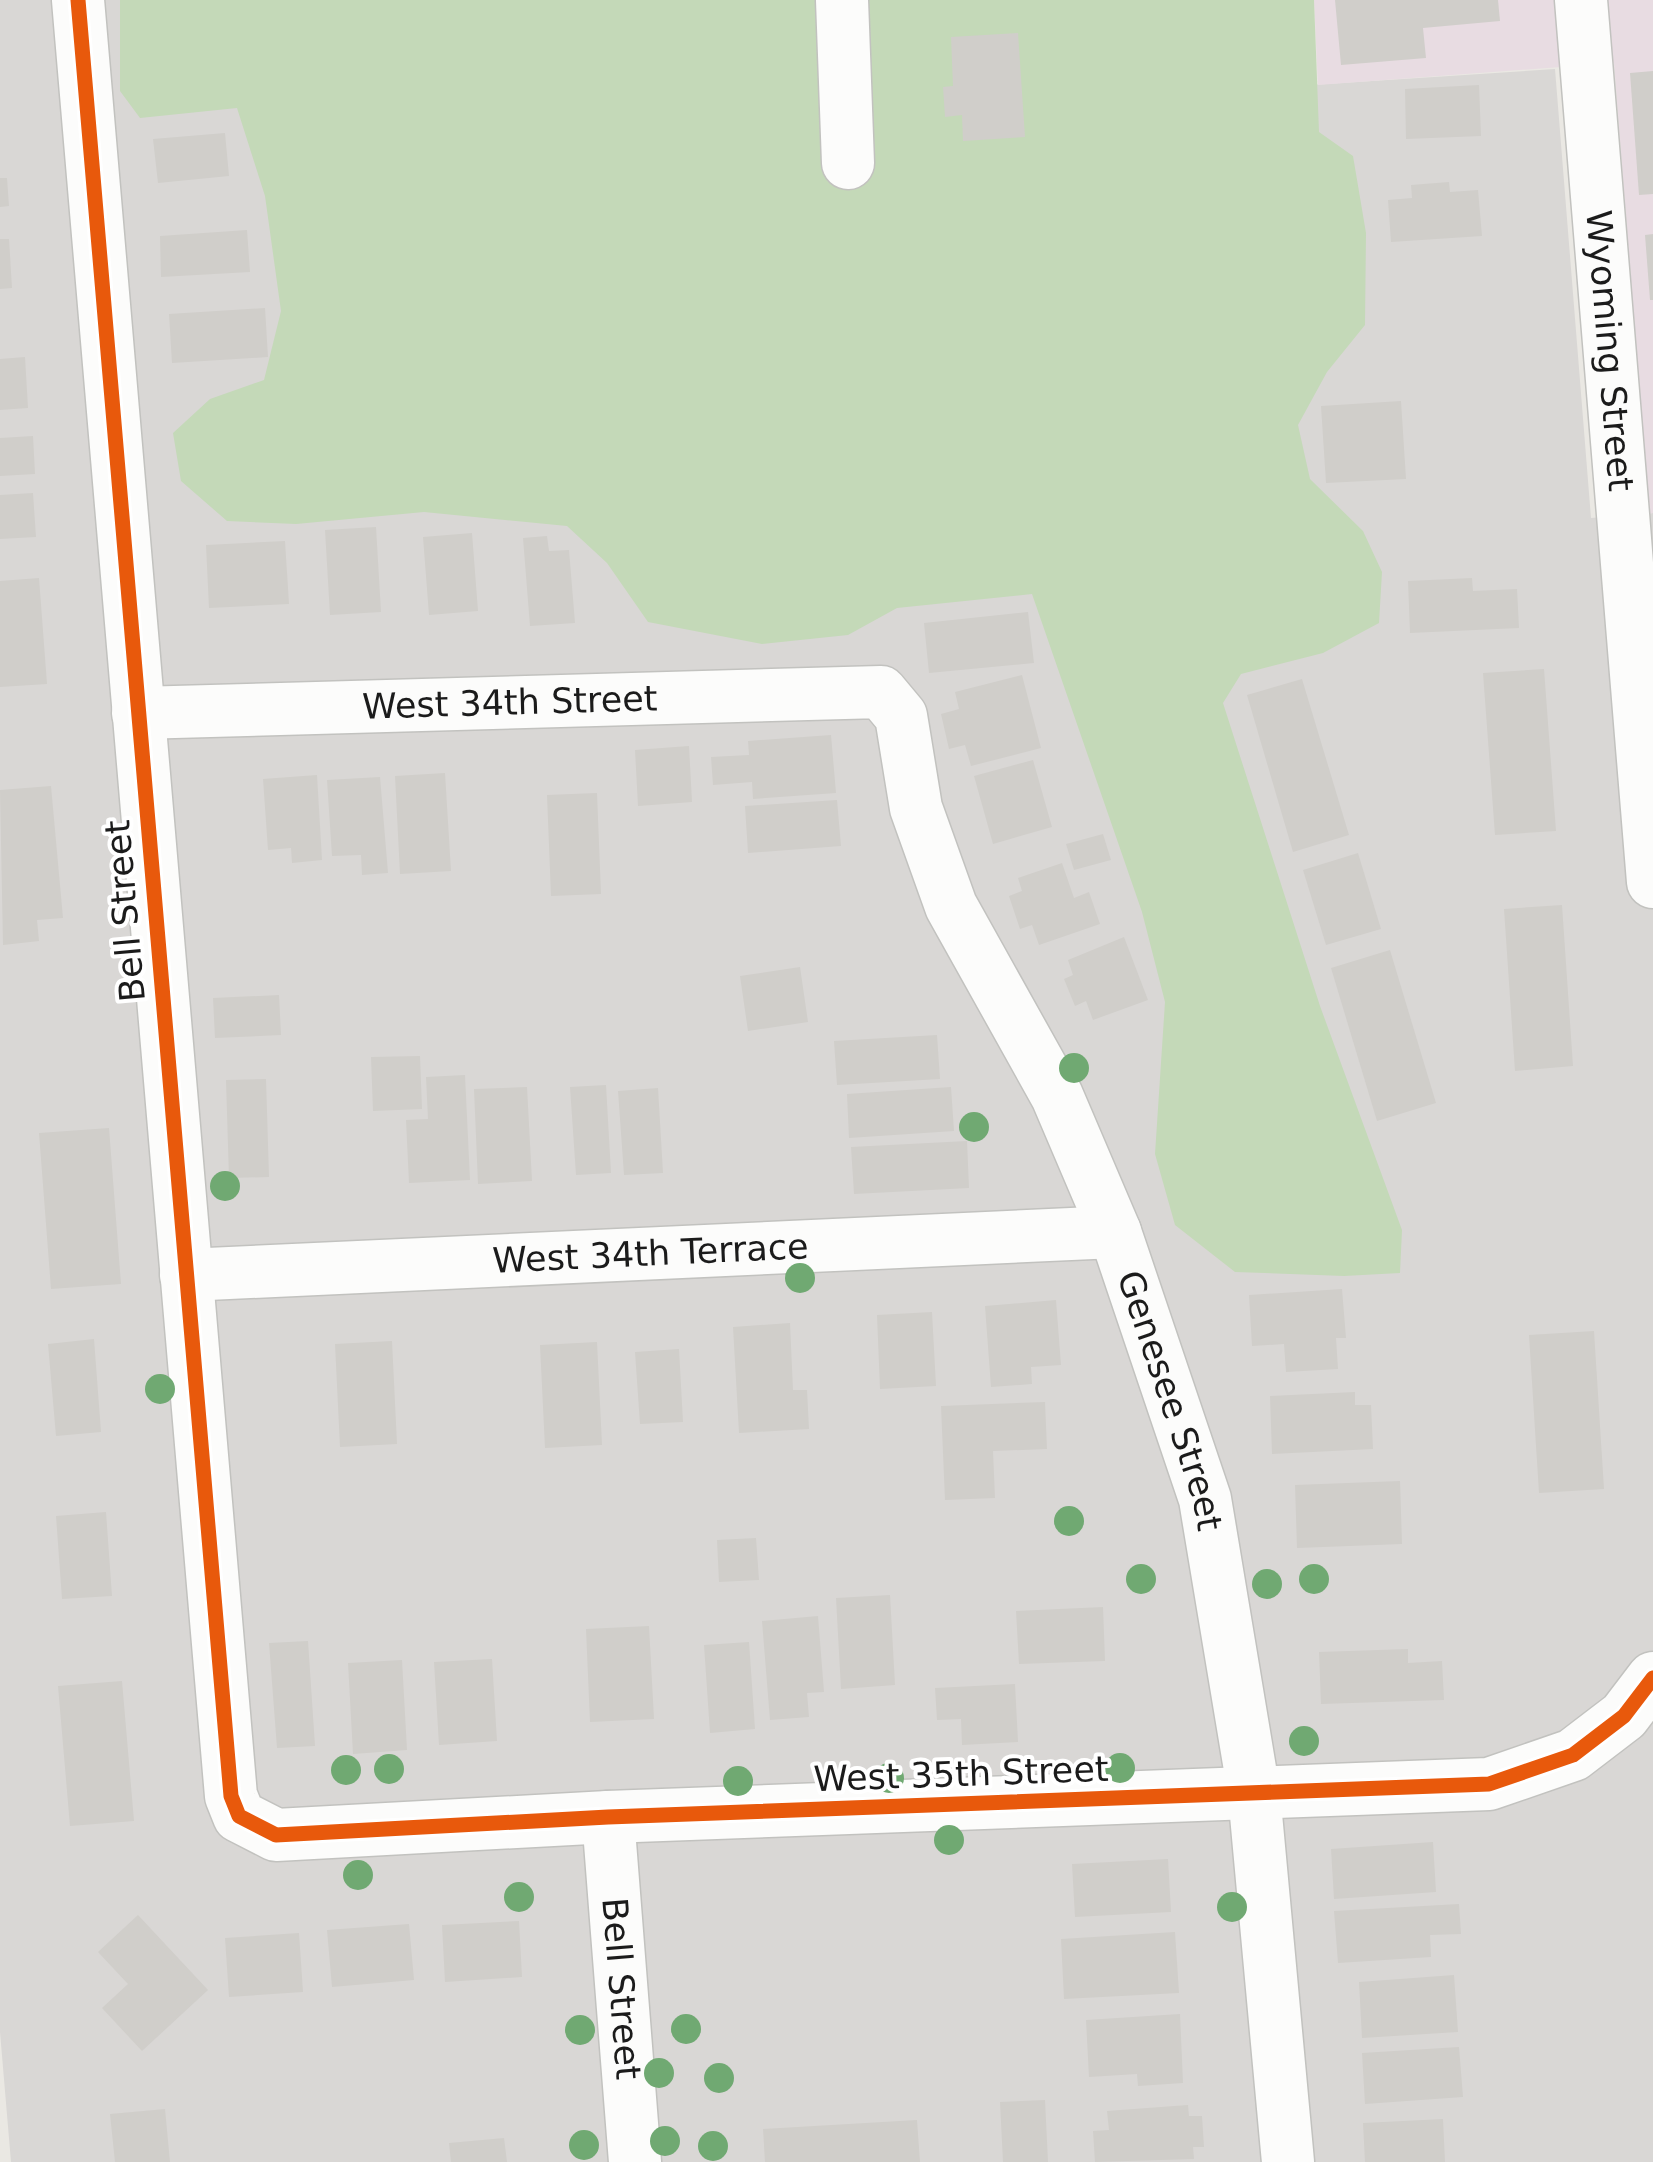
<svg xmlns="http://www.w3.org/2000/svg" width="1653" height="2162" viewBox="0 0 1653 2162" font-family="'DejaVu Sans',sans-serif">
  <style>
    .residential { fill: #d9d7d5 }
    .industrial { fill: #e8dce2 }
    .forest { fill: #c4d9b8 }
    .building { fill: #d0ceca }
    .lines { fill: none; stroke-linecap: round; stroke-linejoin: round }
    .street-casing { stroke: #c2c2bf; stroke-width: 55 }
    .street { stroke: #fcfcfb; stroke-width: 52 }
    .cycleway-casing { stroke: #fff; stroke-width: 21 }
    .cycleway { stroke: #e8590c; stroke-width: 15 }
    .tree { fill: #70a972 }
    .labels { text-anchor: middle; dominant-baseline: central; stroke-width: 8; stroke-linejoin: round; paint-order: stroke }
    .street-label { font-size: 35px; fill: #1b1b1b; stroke: #fff }
  </style>
  <rect width="100%" height="100%" fill="#eae8e3"/>
  <polygon class="residential" points="0,0 285,0 1280,87 1555,69 1591,518 1653,513 1653,2162 11,2162 0,2032"/>
  <polygon class="industrial" points="1314,0 1653,0 1653,513 1649,514 1614,63 1318,85"/>
  <polygon class="forest" points="120,0 1314,0 1319,132 1353,156 1366,233 1365,325 1327,372 1298,425 1310,479 1363,531 1382,572 1379,623 1323,653 1241,674 1223,703 1320,1006 1402,1230 1400,1273 1344,1276 1235,1272 1175,1225 1155,1154 1165,1002 1142,912 1032,594 897,608 848,635 762,644 648,622 607,563 567,526 424,512 296,524 227,521 181,481 173,433 210,399 264,380 281,311 265,196 237,108 140,118 120,91"/>
  <g class="building">
    <polygon points="1335,0 1498,0 1500,21 1423,28 1426,58 1341,65"/>
    <polygon points="1018,33 1025,137 963,141 962,115 945,117 943,87 953,86 951,37"/>
    <polygon points="1653,71 1653,194 1639,195 1630,73"/>
    <polygon points="1479,85 1481,136 1406,139 1405,89"/>
    <polygon points="225,133 229,176 158,183 153,139"/>
    <polygon points="0,178 7,178 9,206 0,207"/>
    <polygon points="1449,182 1450,192 1478,190 1482,236 1391,242 1388,200 1412,198 1411,185"/>
    <polygon points="247,230 250,272 161,277 160,236"/>
    <polygon points="1653,234 1653,300 1650,300 1645,235"/>
    <polygon points="0,239 9,239 12,288 0,289"/>
    <polygon points="265,308 268,357 172,363 169,314"/>
    <polygon points="25,357 28,408 0,410 0,359"/>
    <polygon points="1401,401 1406,479 1326,483 1321,406"/>
    <polygon points="33,436 35,474 0,476 0,438"/>
    <polygon points="33,493 36,537 0,539 0,495"/>
    <polygon points="376,527 381,612 330,615 325,530"/>
    <polygon points="472,533 478,611 429,615 423,537"/>
    <polygon points="547,536 549,551 569,550 575,623 530,626 523,538"/>
    <polygon points="285,541 289,604 209,608 206,545"/>
    <polygon points="39,578 47,684 0,687 0,581"/>
    <polygon points="1472,578 1473,591 1517,589 1519,628 1410,633 1408,581"/>
    <polygon points="1028,612 1034,663 929,673 924,623"/>
    <polygon points="1544,669 1556,831 1495,835 1483,673"/>
    <polygon points="1022,675 1041,748 971,766 965,745 949,749 941,714 959,709 955,692"/>
    <polygon points="1302,679 1349,835 1293,852 1247,695"/>
    <polygon points="831,735 836,793 753,799 752,782 713,785 711,757 749,755 748,741"/>
    <polygon points="689,746 692,802 638,806 635,750"/>
    <polygon points="1033,760 1052,827 993,844 974,776"/>
    <polygon points="445,773 451,871 400,874 395,776"/>
    <polygon points="317,775 322,860 292,863 291,848 268,850 263,779"/>
    <polygon points="380,777 388,873 362,875 361,855 332,856 327,780"/>
    <polygon points="51,786 63,918 37,920 39,941 3,945 0,790"/>
    <polygon points="597,793 601,894 551,896 547,795"/>
    <polygon points="837,800 841,846 748,853 745,806"/>
    <polygon points="1103,834 1111,860 1074,870 1066,844"/>
    <polygon points="1358,853 1381,929 1326,945 1303,870"/>
    <polygon points="1062,863 1074,898 1089,892 1100,924 1039,945 1032,925 1020,929 1009,896 1022,891 1018,878"/>
    <polygon points="1562,905 1573,1066 1515,1071 1504,909"/>
    <polygon points="1124,937 1148,1000 1093,1020 1086,1001 1075,1006 1064,979 1073,975 1068,960"/>
    <polygon points="1390,950 1436,1103 1377,1121 1331,968"/>
    <polygon points="800,967 808,1022 748,1031 740,976"/>
    <polygon points="279,995 281,1035 215,1038 213,998"/>
    <polygon points="937,1035 940,1079 837,1085 834,1041"/>
    <polygon points="420,1056 422,1109 373,1111 371,1057"/>
    <polygon points="465,1075 470,1180 409,1183 406,1120 428,1119 426,1077"/>
    <polygon points="266,1079 269,1177 229,1178 226,1080"/>
    <polygon points="606,1085 611,1173 576,1175 570,1087"/>
    <polygon points="527,1087 532,1181 478,1184 474,1089"/>
    <polygon points="951,1087 954,1131 849,1138 847,1094"/>
    <polygon points="658,1088 663,1173 624,1175 618,1091"/>
    <polygon points="109,1128 121,1284 51,1289 39,1133"/>
    <polygon points="967,1141 969,1188 854,1194 851,1147"/>
    <polygon points="1342,1289 1346,1338 1336,1338 1338,1369 1286,1372 1284,1344 1252,1346 1249,1295"/>
    <polygon points="1056,1300 1061,1365 1031,1367 1032,1384 991,1387 985,1306"/>
    <polygon points="932,1312 936,1386 880,1389 877,1315"/>
    <polygon points="790,1323 793,1390 807,1390 809,1429 739,1433 733,1327"/>
    <polygon points="1594,1331 1604,1489 1539,1493 1529,1335"/>
    <polygon points="94,1339 101,1432 56,1436 48,1344"/>
    <polygon points="392,1341 397,1444 340,1447 335,1344"/>
    <polygon points="597,1342 602,1445 545,1448 540,1345"/>
    <polygon points="679,1349 683,1422 640,1424 635,1352"/>
    <polygon points="1355,1392 1355,1405 1371,1405 1373,1449 1272,1454 1270,1396"/>
    <polygon points="1045,1402 1047,1449 993,1451 995,1498 945,1500 941,1406"/>
    <polygon points="1400,1481 1402,1544 1297,1548 1295,1485"/>
    <polygon points="106,1512 112,1596 62,1599 56,1516"/>
    <polygon points="756,1538 759,1580 719,1582 717,1540"/>
    <polygon points="890,1595 895,1685 841,1689 836,1598"/>
    <polygon points="1103,1607 1105,1661 1019,1664 1016,1611"/>
    <polygon points="818,1616 824,1692 807,1693 809,1717 770,1720 762,1621"/>
    <polygon points="649,1626 654,1719 590,1722 586,1629"/>
    <polygon points="308,1641 315,1746 277,1748 269,1643"/>
    <polygon points="749,1642 755,1729 710,1733 704,1645"/>
    <polygon points="1408,1649 1408,1663 1442,1661 1444,1700 1321,1704 1319,1652"/>
    <polygon points="492,1659 497,1741 439,1745 434,1662"/>
    <polygon points="402,1660 407,1750 353,1754 348,1663"/>
    <polygon points="122,1681 134,1821 70,1826 58,1686"/>
    <polygon points="1015,1684 1018,1742 962,1745 961,1719 937,1720 935,1688"/>
    <polygon points="1433,1842 1436,1892 1334,1899 1331,1849"/>
    <polygon points="1168,1859 1171,1912 1075,1917 1072,1864"/>
    <polygon points="1459,1904 1461,1934 1430,1935 1431,1957 1338,1963 1334,1911"/>
    <polygon points="138,1915 208,1990 142,2051 102,2008 128,1984 98,1952"/>
    <polygon points="519,1921 522,1977 445,1982 442,1925"/>
    <polygon points="409,1924 414,1980 332,1987 327,1930"/>
    <polygon points="1175,1932 1179,1993 1064,1999 1061,1939"/>
    <polygon points="299,1933 303,1992 229,1997 225,1938"/>
    <polygon points="1454,1975 1458,2032 1362,2038 1359,1982"/>
    <polygon points="1180,2014 1183,2083 1138,2086 1137,2074 1089,2077 1086,2020"/>
    <polygon points="1459,2047 1463,2097 1365,2104 1362,2053"/>
    <polygon points="1045,2100 1048,2162 1003,2162 1000,2102"/>
    <polygon points="1188,2105 1189,2116 1202,2116 1204,2147 1193,2147 1194,2159 1095,2162 1093,2131 1109,2130 1107,2111"/>
    <polygon points="165,2109 170,2162 115,2162 110,2114"/>
    <polygon points="1443,2119 1445,2162 1365,2162 1363,2123"/>
    <polygon points="917,2120 920,2162 765,2162 763,2129"/>
    <polygon points="504,2138 507,2162 451,2162 449,2143"/>
  </g>
  <g class="lines">
    <g class="street-casing">
      <g id="street">
        <polyline points="78,0 231,1796 239,1816 276,1835 608,1817 1489,1784 1573,1755 1624,1716 1653,1678"/>
        <polyline points="842,0 848,163"/>
        <path id="s1" d="M 1581,0 L 1653,882"/>
        <path id="s2" d="M 138,713 L 881,692 L 901,716 L 916,808 L 951,906 L 1057,1096 L 1115,1232 L 1205,1499 L 1254,1793 L 1288,2162"/>
        <path id="s3" d="M 186,1275 L 1115,1232"/>
        <path id="s4" d="M 608,1817 L 635,2162"/>
      </g>
    </g>
    <use href="#street" class="street"/>
    <g class="cycleway-casing">
      <polyline id="cycleway" points="78,0 231,1796 239,1816 276,1835 608,1817 1489,1784 1573,1755 1624,1716 1653,1678"/>
    </g>
    <use href="#cycleway" class="cycleway"/>
  </g>
  <g class="tree">
    <circle cx="1074" cy="1068" r="15"/>
    <circle cx="974" cy="1127" r="15"/>
    <circle cx="225" cy="1186" r="15"/>
    <circle cx="800" cy="1278" r="15"/>
    <circle cx="160" cy="1389" r="15"/>
    <circle cx="1069" cy="1521" r="15"/>
    <circle cx="1141" cy="1579" r="15"/>
    <circle cx="1314" cy="1579" r="15"/>
    <circle cx="1267" cy="1584" r="15"/>
    <circle cx="1304" cy="1741" r="15"/>
    <circle cx="1120" cy="1768" r="15"/>
    <circle cx="389" cy="1769" r="15"/>
    <circle cx="346" cy="1770" r="15"/>
    <circle cx="889" cy="1778" r="15"/>
    <circle cx="738" cy="1781" r="15"/>
    <circle cx="949" cy="1840" r="15"/>
    <circle cx="358" cy="1875" r="15"/>
    <circle cx="519" cy="1897" r="15"/>
    <circle cx="1232" cy="1907" r="15"/>
    <circle cx="686" cy="2029" r="15"/>
    <circle cx="580" cy="2030" r="15"/>
    <circle cx="659" cy="2073" r="15"/>
    <circle cx="719" cy="2078" r="15"/>
    <circle cx="665" cy="2141" r="15"/>
    <circle cx="584" cy="2145" r="15"/>
    <circle cx="713" cy="2146" r="15"/>
  </g>
  <g class="labels">
    <g class="street-label">
      <text stroke="none"><textPath href="#s1" startOffset="352">Wyoming Street</textPath></text>
      <text stroke="none"><textPath href="#s2" startOffset="372">West 34th Street</textPath></text>
      <text transform="translate(125 911) rotate(-95)">Bell Street</text>
      <text stroke="none"><textPath href="#s3" startOffset="465">West 34th Terrace</textPath></text>
      <text stroke="none"><textPath href="#s2" startOffset="1515">Genesee Street</textPath></text>
      <text transform="translate(961 1774) rotate(-2)">West 35th Street</text>
      <text stroke="none"><textPath href="#s4" startOffset="172">Bell Street</textPath></text>
    </g>
  </g>
</svg>
